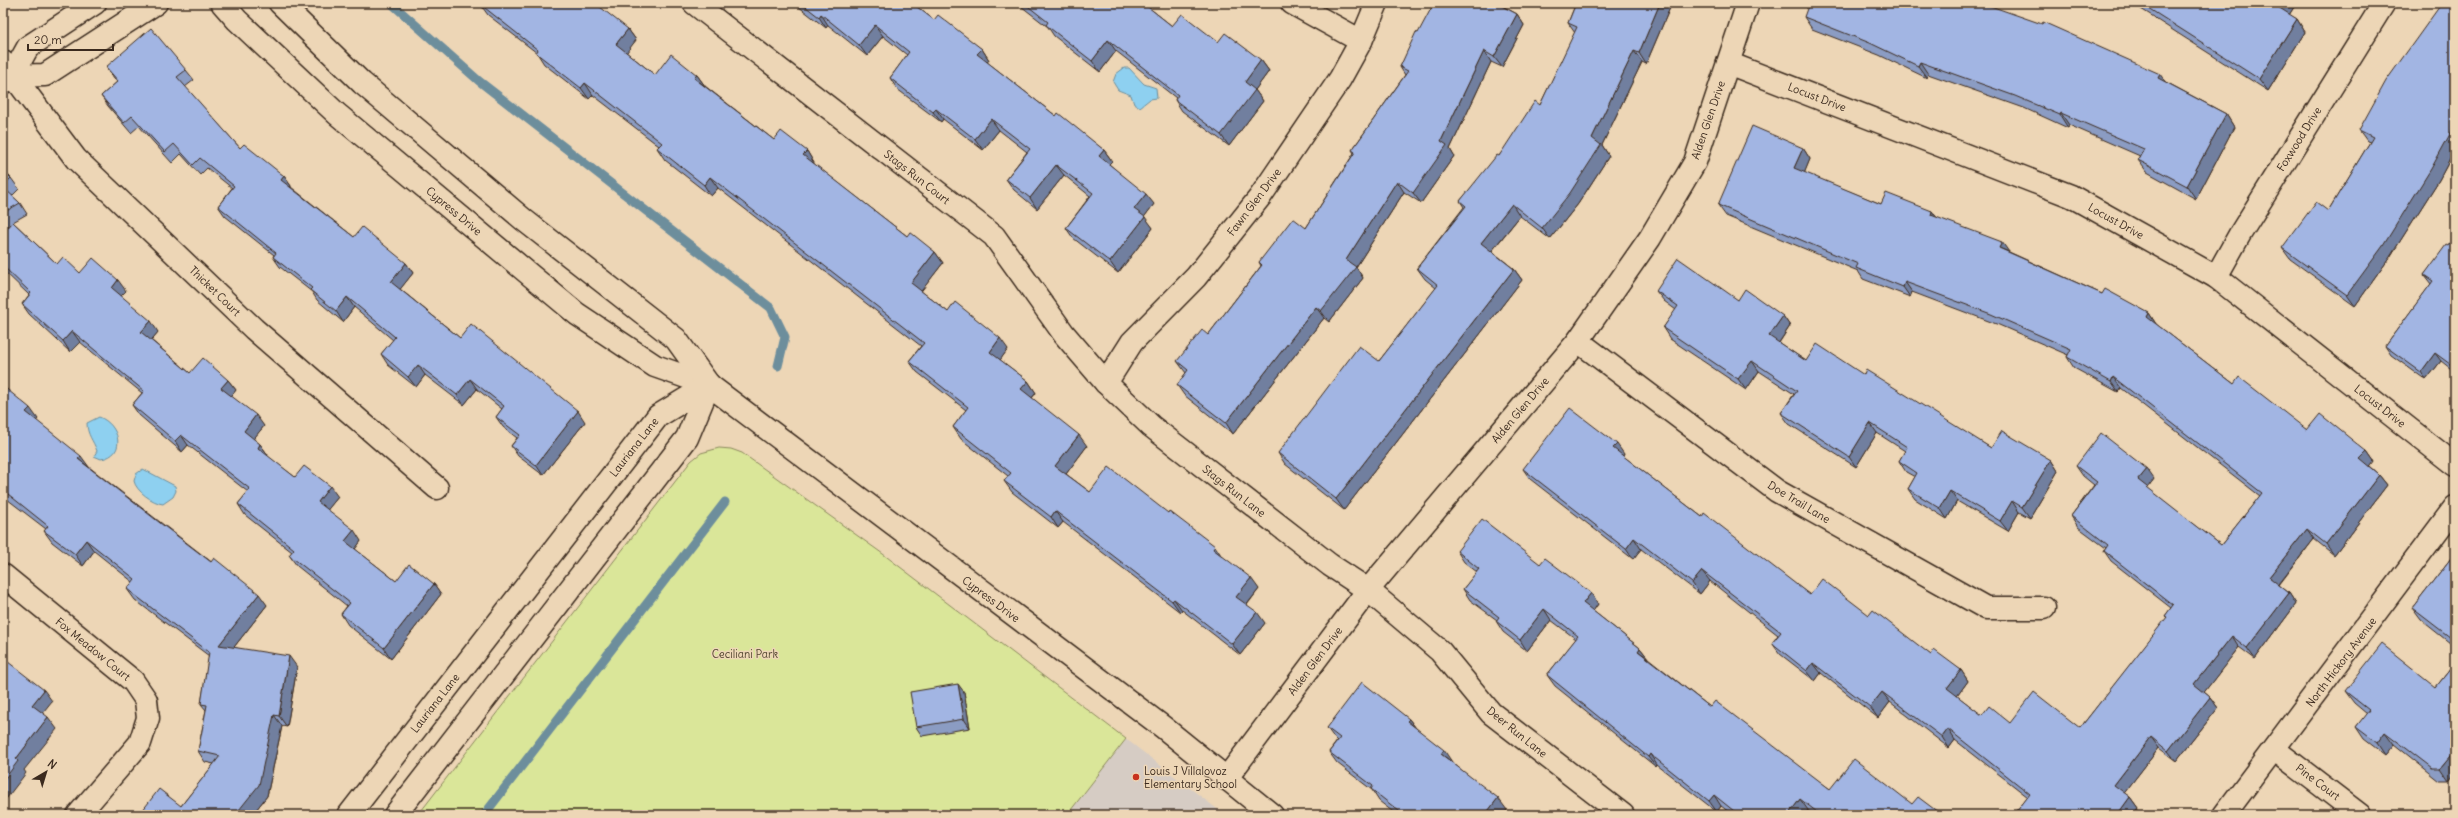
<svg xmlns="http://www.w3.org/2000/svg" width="2458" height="818" viewBox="0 0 2458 818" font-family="Delius,sans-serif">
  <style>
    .built { fill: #d6ccc4 }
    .green { fill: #dae699; stroke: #8a885c }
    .water { fill: #8ed0f0; stroke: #6d8e9c }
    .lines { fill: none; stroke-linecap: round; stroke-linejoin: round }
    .stream { stroke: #6d8e9c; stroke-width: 9 }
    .street-casing { stroke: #3b2a1e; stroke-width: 25 }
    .secondary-casing { stroke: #3b2a1e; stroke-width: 25 }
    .street { stroke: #edd6b6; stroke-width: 22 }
    .secondary { stroke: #edd6b6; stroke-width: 22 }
    .wall { fill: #8b9cc3; stroke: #3b2a1e }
    .shaded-wall { fill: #717f9f; stroke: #3b2a1e }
    .building { fill: #a2b5e3; stroke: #3b2a1e }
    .poi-dot { fill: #c8321e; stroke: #edd6b6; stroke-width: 1.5 }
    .labels { text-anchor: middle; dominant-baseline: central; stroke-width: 3; stroke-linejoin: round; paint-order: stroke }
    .street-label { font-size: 11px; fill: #3b2a1e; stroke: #edd6b6 }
    .park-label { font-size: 11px; fill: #534630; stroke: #edd6b6 }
    .poi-label { font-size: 11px; fill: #3b2a1e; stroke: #edd6b6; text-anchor: start }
  </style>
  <rect width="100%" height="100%" fill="#edd6b6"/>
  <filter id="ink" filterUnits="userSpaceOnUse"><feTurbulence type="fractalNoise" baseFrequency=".025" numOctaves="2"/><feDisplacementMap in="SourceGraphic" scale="8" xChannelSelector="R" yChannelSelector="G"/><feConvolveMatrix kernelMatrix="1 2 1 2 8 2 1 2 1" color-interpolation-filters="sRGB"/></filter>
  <g filter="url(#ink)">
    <polygon class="built" points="1126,739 1225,815 1067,815"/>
    <polygon class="green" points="719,448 731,449 742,453 883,554 1126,739 1067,815 418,815 691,461 701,453"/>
    <g class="water">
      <polygon points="1124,68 1129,68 1144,84 1156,88 1157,98 1150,99 1140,107 1134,104 1131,95 1118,90 1113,82 1116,74"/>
      <path d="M 99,417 C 119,424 128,455 101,459 L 94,456 L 97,451 C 93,440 87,435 87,423 Z"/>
      <path d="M 143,469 L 175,486 L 176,491 L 173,497 L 163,504 C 153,503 136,491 134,481 L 136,474 Z"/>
    </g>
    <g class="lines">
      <g class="stream">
        <polyline points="391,3 479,81 771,308 785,337 778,366"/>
        <polyline points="484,815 725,502"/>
      </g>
      <g class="street-casing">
        <g id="street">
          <polyline points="694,3 994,236 1064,334 1106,383 1151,426 1330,565 1368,590 1440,651 1491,713 1623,815"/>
          <polyline points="1292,3 1361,41"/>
          <polyline points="3,62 76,159 254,329 437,488"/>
          <polyline points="1728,63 2071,196 2216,277 2455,465"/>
          <polyline points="12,76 45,75 156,3"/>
          <polyline points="3,83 12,76 28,47 95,3"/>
          <polyline points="2216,277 2240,234 2384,3"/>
          <polyline points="1578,341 1777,491 1986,608 2044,608"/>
          <polyline points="1106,383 1132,342 1196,277 1260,197 1340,79 1361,41 1377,3"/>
          <polyline points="709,385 1163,727 1272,815"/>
          <polyline points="3,575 133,681 146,700 148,718 140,743 78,815"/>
          <polyline points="2275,750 2360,815"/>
          <polyline points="1226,779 1368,590 1578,341 1650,238 1695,162 1748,3"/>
          <polyline points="2224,815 2455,507"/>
        </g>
      </g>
      <g class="secondary-casing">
        <g id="secondary">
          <polyline points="222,3 237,20 337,114 577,314 655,366 709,385"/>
          <polyline points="280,3 362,83 524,220 676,339 709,385"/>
          <polyline points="349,815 658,416 709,385"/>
          <polyline points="395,815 687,438 709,385"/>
        </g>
      </g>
      <use href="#street" class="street"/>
      <use href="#secondary" class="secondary"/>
    </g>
    <g class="wall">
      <polygon points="794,3 912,3 934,20 982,49 989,60 987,62 1056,116 1104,150 1112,161 1109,164 1154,204 1144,217 1153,228 1118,273 1073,238 1066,228 1090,196 1064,175 1037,209 1014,190 1006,179 1027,152 999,130 983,150 943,119 941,122 897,89 890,78 907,55 883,36 867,56 828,25 826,28"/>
      <polygon points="1017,3 1143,3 1172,26 1218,42 1261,60 1269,71 1255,90 1263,101 1229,146 1182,111 1175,100 1176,98 1116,51 1100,72 1054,36 1048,27"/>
      <polygon points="1576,3 1672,3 1646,64 1642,62 1602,145 1609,156 1578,204 1550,239 1520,216 1492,251 1514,269 1522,280 1344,510 1285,464 1278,453 1379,361 1436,288 1425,279 1417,268 1464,207 1460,201 1499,156 1540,105 1575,33 1568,23"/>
      <polygon points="2131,3 2291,3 2294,7 2289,15 2297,19 2305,32 2268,91 2157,20 2154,17"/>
      <polygon points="2455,3 2455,150 2439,180 2390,257 2355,306 2290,259 2282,248 2328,211 2370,142 2367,141 2359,130"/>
      <polygon points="480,4 628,29 636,40 626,52 655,75 697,75 705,86 774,140 807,151 814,163 814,164 907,236 935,252 943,263 921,291 948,312 1008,349 1000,360 1028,381 1036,393 1032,398 1087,446 1066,474 1090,492 1221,556 1259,589 1247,605 1265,623 1240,655 1182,610 1180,612 1063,522 1058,528 1012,492 1004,481 1008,476 961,439 953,427 966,410 917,372 909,361 921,346 718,188 711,196 665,160 657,148 659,146 593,95 589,99 544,64 537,53 488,15"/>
      <polygon points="1499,4 1517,14 1524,25 1502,67 1491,62 1450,149 1454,156 1421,203 1404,192 1356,267 1363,278 1329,322 1324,318 1233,434 1184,395 1177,385 1186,373 1177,361 1208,335 1261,266 1259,262 1306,228 1354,153 1352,150 1405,75 1400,67 1418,33"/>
      <polygon points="1804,17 2166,82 2226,114 2234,127 2196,199 2147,172 2138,160 2140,156 2069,125 2068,128 2024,108 1928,74 1927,78 1879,55 1812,29"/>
      <polygon points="106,67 186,70 194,80 185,87 240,148 284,176 291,186 291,187 354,237 406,263 413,273 400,289 460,338 585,422 543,475 518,456 511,446 517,438 503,427 496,417 502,409 477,389 464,405 425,375 416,387 388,365 381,354 393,340 354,307 343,322 317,300 312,292 280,267 273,257 274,255 225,216 218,206 232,188 207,168 200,175 181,154 172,163 139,126 131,133 108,106 101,96 117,82"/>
      <polygon points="1803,148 1810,159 1804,173 1881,204 1932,211 1937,218 2009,252 2102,294 2149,313 2156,324 2234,384 2307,430 2367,452 2374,462 2370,467 2379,475 2387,485 2334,555 2314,539 2279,585 2289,593 2296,604 2255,659 2239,647 2204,692 2210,697 2218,708 2176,761 2159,748 2124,793 2130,797 2138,808 2132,815 2014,815 2028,797 1955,740 1949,748 1890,702 1878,718 1821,673 1815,681 1780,654 1772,643 1778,635 1710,581 1700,594 1641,549 1633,559 1530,479 1523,469 1624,454 1623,456 1702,517 1810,595 1869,615 1931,655 1961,670 1968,681 1957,696 1982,715 2010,723 2080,728 2167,618 2165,616 2171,608 2111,561 2104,551 2106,548 2078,527 2071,516 2094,485 2083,476 2076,466 2154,479 2147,488 2221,545 2260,496 2121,388 2118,392 2074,368 2067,357 2068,355 1999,325 1912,292 1910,297 1863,279 1858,271 1726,216 1718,205"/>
      <polygon points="3,170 11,178 19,189 12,196 20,203 27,214 13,222 57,264 126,291 121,296 158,332 151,340 190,373 228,380 236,390 231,396 264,426 253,439 260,444 268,455 267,456 295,477 338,497 327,510 361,541 355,549 396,581 434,584 441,594 391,659 348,625 341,614 347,606 297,566 289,555 292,552 245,515 238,504 248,492 188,445 182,452 139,415 132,405 142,393 80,342 70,352 29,314 22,304 29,295 3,270 3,233 11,224 3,229"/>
      <polygon points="2455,237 2455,372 2441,361 2426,380 2391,355 2385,346 2431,284 2424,275 2448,246"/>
      <polygon points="1656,291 1738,300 1783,316 1790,326 1779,343 1806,361 1864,375 1991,448 2051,460 2058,471 2030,518 2019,512 2008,531 1957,501 1947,519 1915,499 1908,489 1915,477 1906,472 1899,461 1905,451 1877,433 1856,467 1789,424 1781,413 1794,394 1759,371 1746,390 1670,339 1663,328 1676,310 1664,301"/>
      <polygon points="3,386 38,419 36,421 89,467 267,605 234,647 297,667 287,727 282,726 267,796 252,815 139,815 181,806 214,764 205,762 198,751 206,710 201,704 209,656 135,600 127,589 133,582 94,551 83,566 52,542 44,531 46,529 3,496"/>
      <polygon points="1457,551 1540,564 1598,604 1593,611 1640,648 1648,658 1710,707 1830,789 1912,804 1942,815 1814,815 1808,810 1804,815 1733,815 1721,806 1717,812 1657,765 1656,767 1555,686 1547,675 1576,639 1551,620 1527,651 1503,632 1496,621 1497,620 1470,600 1463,589 1477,572 1464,562"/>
      <polygon points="2455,553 2455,647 2421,620 2412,608"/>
      <polygon points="2455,663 2455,773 2449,781 2440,781 2394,744 2385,755 2364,739 2356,727 2367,714 2354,703 2345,691 2436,687"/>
      <polygon points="964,692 970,728 922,736 916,727"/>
      <polygon points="1409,719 1416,728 1452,762 1507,810 1503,815 1397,815 1379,801 1372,790 1337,763 1329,752 1337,741 1335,739 1327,728"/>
    </g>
    <g class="shaded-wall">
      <polygon points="1660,3 1672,3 1646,64 1639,53"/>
      <polygon points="2280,3 2291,3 2294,7 2286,20 2278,7"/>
      <polygon points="821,14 828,25 826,28 819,17"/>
      <polygon points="1517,14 1524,25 1502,67 1494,57"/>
      <polygon points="2297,19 2305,32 2268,91 2259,79"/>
      <polygon points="875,25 883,36 867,56 859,45"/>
      <polygon points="628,29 636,40 624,56 616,44"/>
      <polygon points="1108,40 1116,51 1100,72 1092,61"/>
      <polygon points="982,49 989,60 985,65 977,54"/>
      <polygon points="1484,51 1491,62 1450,149 1454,156 1421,203 1413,193 1441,141"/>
      <polygon points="1634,51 1642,62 1602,145 1609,156 1578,204 1550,239 1542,228 1592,138"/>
      <polygon points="1261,60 1269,71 1255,90 1263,101 1229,146 1221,135 1245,82"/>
      <polygon points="1920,62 1928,74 1927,78 1918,66"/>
      <polygon points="2160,74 2168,86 2158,78"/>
      <polygon points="697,75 705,86 694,78"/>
      <polygon points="585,83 593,95 589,99 581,88"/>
      <polygon points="936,109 943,119 941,122 933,112"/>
      <polygon points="2061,113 2069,125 2068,128 2060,115"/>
      <polygon points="2226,114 2234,127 2196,199 2187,186"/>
      <polygon points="991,119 999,130 983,150 975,139"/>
      <polygon points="2455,125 2455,150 2439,180 2390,257 2355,306 2347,295"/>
      <polygon points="1803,148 1810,159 1802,179 1794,168"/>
      <polygon points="1104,150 1112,161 1106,167 1099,156"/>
      <polygon points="807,151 814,163 811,167 803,155"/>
      <polygon points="1056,165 1064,175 1037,209 1030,198"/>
      <polygon points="284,176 291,186 288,190 281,180"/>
      <polygon points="710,177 718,188 711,196 704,185"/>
      <polygon points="1397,181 1404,192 1356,267 1363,278 1329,322 1321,311 1346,260"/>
      <polygon points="1146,194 1154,204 1142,220 1134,209"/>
      <polygon points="1512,204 1520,216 1489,254 1481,243"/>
      <polygon points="1932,211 1940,222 1931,215"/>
      <polygon points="1145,217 1153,228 1118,273 1110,262"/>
      <polygon points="2002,242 2009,252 1999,248"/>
      <polygon points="935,252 943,263 919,294 911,283"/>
      <polygon points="406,263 413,273 398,292 391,282"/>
      <polygon points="1514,269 1522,280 1344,510 1336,499"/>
      <polygon points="118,280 126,291 119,298 112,288"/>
      <polygon points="1905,282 1912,292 1910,297 1903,287"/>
      <polygon points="347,297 354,307 343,322 336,311"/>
      <polygon points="1316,307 1324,318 1233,434 1226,423"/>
      <polygon points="2149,313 2156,324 2154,327 2147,317"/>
      <polygon points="1783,316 1790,326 1776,347 1769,336"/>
      <polygon points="151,321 158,332 149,343 141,332"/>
      <polygon points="72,331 80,342 70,352 63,341"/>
      <polygon points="1000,338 1008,349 998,363 990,352"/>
      <polygon points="2435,353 2441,361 2426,380 2421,372"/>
      <polygon points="1752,361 1759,371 1746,390 1738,379"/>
      <polygon points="418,365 425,375 416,387 408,377"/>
      <polygon points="2113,377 2121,388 2118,392 2111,382"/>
      <polygon points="470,379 477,389 464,405 457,395"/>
      <polygon points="228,380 236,390 229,399 221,388"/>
      <polygon points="1028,381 1036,393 1029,401 1021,389"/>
      <polygon points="30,408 38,419 34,424 26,412"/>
      <polygon points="578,411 585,422 543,475 536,465"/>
      <polygon points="256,415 264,426 251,442 244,431"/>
      <polygon points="1870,423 1877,433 1856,467 1849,457"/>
      <polygon points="181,435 188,445 182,452 175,441"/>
      <polygon points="1079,435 1087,446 1063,478 1055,466"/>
      <polygon points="260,444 268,455 265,459 258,448"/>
      <polygon points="1617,444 1624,454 1621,459 1613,448"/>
      <polygon points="2367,452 2374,462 2368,470 2360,459"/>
      <polygon points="81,456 89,467 78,459"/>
      <polygon points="2051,460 2058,471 2030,518 2022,507"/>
      <polygon points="2147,469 2154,479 2145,491 2138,480"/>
      <polygon points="2379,475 2387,485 2334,555 2326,544"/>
      <polygon points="330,486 338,497 325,513 318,502"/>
      <polygon points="1950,491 1957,501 1947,519 1940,508"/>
      <polygon points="2012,501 2019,512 2008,531 2000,521"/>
      <polygon points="1055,511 1063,522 1058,528 1051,517"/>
      <polygon points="2307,529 2314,539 2276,588 2269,577"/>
      <polygon points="354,530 361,541 353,552 345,541"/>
      <polygon points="1634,538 1641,549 1633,559 1626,549"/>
      <polygon points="86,540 94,551 83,566 75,554"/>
      <polygon points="1215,546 1223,558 1213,549"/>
      <polygon points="1702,571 1710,581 1700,594 1692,583"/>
      <polygon points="1251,578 1259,589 1244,608 1236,597"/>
      <polygon points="434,584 441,594 391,659 384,648"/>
      <polygon points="1591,593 1598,604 1591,614 1583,603"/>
      <polygon points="2289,593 2296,604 2255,659 2247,648"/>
      <polygon points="259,594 267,605 227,656 219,645"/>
      <polygon points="1174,599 1182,610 1180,612 1172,601"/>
      <polygon points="1544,609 1551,620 1527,651 1520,640"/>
      <polygon points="1257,612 1265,623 1240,655 1232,644"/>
      <polygon points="2232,636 2239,647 2202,695 2194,684"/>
      <polygon points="1640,648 1648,658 1638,651"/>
      <polygon points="289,656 297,667 287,727 279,716"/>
      <polygon points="1813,663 1821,673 1815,681 1807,671"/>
      <polygon points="1961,670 1968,681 1955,699 1947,688"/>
      <polygon points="958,684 964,692 970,728 964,719"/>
      <polygon points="44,690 52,701 40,716 32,705"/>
      <polygon points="1882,692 1890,702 1878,718 1870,707"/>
      <polygon points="2210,697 2218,708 2176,761 2168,751"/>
      <polygon points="274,715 282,726 267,796 252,815 235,815"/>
      <polygon points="48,717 57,729 24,770 26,773 3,803 3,781 16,759"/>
      <polygon points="1409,719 1417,730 1407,721"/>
      <polygon points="1948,729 1955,740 1949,748 1942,737"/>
      <polygon points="2385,732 2394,744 2385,755 2377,743"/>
      <polygon points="2151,737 2159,748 2122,796 2114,785"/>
      <polygon points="1444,750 1452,762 1441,754"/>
      <polygon points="2455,750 2455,773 2449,781 2440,768"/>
      <polygon points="1650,754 1657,765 1656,767 1648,757"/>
      <polygon points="1714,795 1721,806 1717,812 1709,801"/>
      <polygon points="2130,797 2138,808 2132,815 2117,815"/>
      <polygon points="1498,798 1507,810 1503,815 1485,815"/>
      <polygon points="1800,799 1808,810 1804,815 1788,815"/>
    </g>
    <g class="building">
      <polygon points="481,3 595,3 628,29 616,44 655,75 671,54 697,75 694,78 774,140 781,131 807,151 803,155 907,236 910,232 935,252 911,283 948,312 955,302 1000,338 990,352 1028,381 1021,389 1079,435 1055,466 1090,492 1109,467 1168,513 1169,511 1215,546 1213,549 1251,578 1236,597 1257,612 1232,644 1174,599 1172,601 1055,511 1051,517 1004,481 1011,473 953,427 968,407 909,361 924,343 710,177 704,185 657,148 662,143 585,83 581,88 536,53 538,50 480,4"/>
      <polygon points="801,3 912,3 934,20 938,15 982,49 977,54 1056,116 1058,113 1104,150 1099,156 1146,194 1134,209 1145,217 1110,262 1066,228 1093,193 1056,165 1030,198 1006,179 1030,149 991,119 975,139 936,109 933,112 890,78 909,52 875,25 859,45 821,14 819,17"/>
      <polygon points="1024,3 1143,3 1172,26 1182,14 1218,42 1225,33 1261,60 1245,82 1255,90 1221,135 1175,100 1178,95 1108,40 1092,61 1046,25 1048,22"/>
      <polygon points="1434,3 1496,3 1517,14 1494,57 1484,51 1441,141 1447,145 1413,193 1397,181 1346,260 1356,267 1321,311 1316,307 1226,423 1177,385 1188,370 1177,361 1202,330 1208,335 1262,265 1259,262 1293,218 1306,228 1355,152 1352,150 1408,71 1400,67 1416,32 1418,33"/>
      <polygon points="1576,3 1660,3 1639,53 1634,51 1592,138 1601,145 1570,193 1542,228 1512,204 1481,243 1514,269 1336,499 1278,453 1359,346 1379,361 1438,285 1417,268 1466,206 1460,201 1497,155 1499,156 1535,101 1540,105 1577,27 1568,23"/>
      <polygon points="1809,3 1982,3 2042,24 2043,22 2160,74 2158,78 2226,114 2187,186 2138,160 2144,149 2061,113 2060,115 2015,96 1920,62 1918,66 1870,43 1804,17"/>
      <polygon points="2143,3 2280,3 2278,7 2297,19 2259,79 2148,8 2149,7"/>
      <polygon points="2442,3 2455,3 2455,125 2431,169 2383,246 2347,295 2282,248 2316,202 2328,211 2373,137 2359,130 2386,81"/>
      <polygon points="151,28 186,70 177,77 240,148 244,144 284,176 281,180 354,237 362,227 406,263 391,282 460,338 471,324 578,411 536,465 511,446 520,435 496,417 504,406 470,379 457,395 418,365 408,377 381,354 395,337 347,297 336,311 310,290 312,288 273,257 276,253 218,206 234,186 200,158 193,165 174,144 165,152 132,116 124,123 101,96 118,81 106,67"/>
      <polygon points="1752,126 1803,148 1794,168 1881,204 1886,193 1932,211 1931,215 2002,242 1999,248 2102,294 2105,289 2149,313 2147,317 2234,384 2239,377 2307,430 2320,414 2367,452 2360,459 2379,475 2326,544 2307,529 2269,577 2289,593 2247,648 2232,636 2194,684 2210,697 2168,751 2151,737 2114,785 2130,797 2117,815 2014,815 2030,794 1948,729 1942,737 1882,692 1870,707 1813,663 1807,671 1772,643 1781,632 1702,571 1692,583 1634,538 1626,549 1523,469 1570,408 1617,444 1613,448 1702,517 1704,513 1810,595 1822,579 1869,615 1873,610 1931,655 1934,650 1961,670 1947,688 1982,715 1989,706 2010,723 2034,692 2080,728 2167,617 2165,616 2173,605 2104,551 2108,545 2071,516 2097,482 2076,466 2101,433 2147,469 2138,480 2221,545 2262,493 2113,377 2111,382 2067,357 2071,349 1991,314 1905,282 1903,287 1856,268 1858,264 1718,205"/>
      <polygon points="3,170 11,178 3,186"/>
      <polygon points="3,187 20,203 3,213"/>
      <polygon points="13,222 57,264 63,257 80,273 93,258 118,280 112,288 151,321 141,332 190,373 203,358 228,380 221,388 256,415 244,431 260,444 258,448 295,477 304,466 330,486 318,502 354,530 345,541 396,581 409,564 434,584 384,648 341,614 350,603 289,555 294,549 238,504 250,489 181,435 175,441 132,405 144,391 72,331 63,341 22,304 31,293 3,266 3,233"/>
      <polygon points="2455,237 2455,366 2454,367 2435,353 2421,372 2385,346 2433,281 2424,275 2446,245 2448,246"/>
      <polygon points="1678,258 1738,300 1745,289 1783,316 1769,336 1806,361 1817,344 1864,375 1866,370 1991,448 2002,431 2051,460 2022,507 2012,501 2000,521 1950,491 1940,508 1908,489 1917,473 1899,461 1907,447 1870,423 1849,457 1781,413 1797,391 1752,361 1738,379 1663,328 1678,306 1656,291"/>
      <polygon points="3,386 30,408 26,412 81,456 78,459 155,519 211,562 214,558 259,594 219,645 289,656 279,716 274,715 259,785 235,815 139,815 159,789 181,806 220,756 198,751 207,705 201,704 209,652 127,589 135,579 86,540 75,554 44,531 48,526 3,490"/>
      <polygon points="1482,519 1540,564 1545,558 1591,593 1583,603 1640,648 1638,651 1710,707 1715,701 1830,789 1854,759 1912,804 1918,797 1942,815 1821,815 1800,799 1788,815 1739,815 1714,795 1709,801 1650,754 1648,757 1547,675 1578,636 1544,609 1520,640 1496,621 1499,617 1463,589 1479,569 1457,551"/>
      <polygon points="2455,553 2455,641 2412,608"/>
      <polygon points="2382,644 2436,687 2455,663 2455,750 2440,768 2432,768 2385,732 2377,743 2356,727 2369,710 2345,691"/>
      <polygon points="3,658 44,690 32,705 48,717 16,759 18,761 3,781"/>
      <polygon points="1362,682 1409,719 1407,721 1444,750 1441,754 1498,798 1485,815 1404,815 1371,789 1373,786 1329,752 1340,738 1327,728"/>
      <polygon points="958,684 964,719 916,727 910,692"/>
    </g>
  </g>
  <circle class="poi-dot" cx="1136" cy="777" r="4"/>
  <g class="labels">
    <g class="street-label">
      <text transform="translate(1817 97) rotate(21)">Locust Drive</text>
      <text transform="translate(1708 120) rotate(-71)">Alden Glen Drive</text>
      <text transform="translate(2299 139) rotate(-58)">Foxwood Drive</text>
      <text transform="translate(917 177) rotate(38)">Stags Run Court</text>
      <text transform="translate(1254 202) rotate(-53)">Fawn Glen Drive</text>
      <text transform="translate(454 211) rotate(40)">Cypress Drive</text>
      <text transform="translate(2116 221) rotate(29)">Locust Drive</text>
      <text transform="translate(215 291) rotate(44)">Thicket Court</text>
      <text transform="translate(2380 406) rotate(38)">Locust Drive</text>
      <text transform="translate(1520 410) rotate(-50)">Alden Glen Drive</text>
      <text transform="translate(634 447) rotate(-52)">Lauriana Lane</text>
      <text transform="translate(1234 491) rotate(38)">Stags Run Lane</text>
      <text transform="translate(1799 502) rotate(31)">Doe Trail Lane</text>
      <text transform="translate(991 599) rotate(37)">Cypress Drive</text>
      <text transform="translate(93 649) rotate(39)">Fox Meadow Court</text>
      <text transform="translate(1315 661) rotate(-53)">Alden Glen Drive</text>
      <text transform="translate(2341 662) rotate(-53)">North Hickory Avenue</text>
      <text transform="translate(435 703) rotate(-52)">Lauriana Lane</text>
      <text transform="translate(1517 732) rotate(39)">Deer Run Lane</text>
      <text transform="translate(2318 782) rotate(37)">Pine Court</text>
    </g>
    <g class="park-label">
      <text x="745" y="654">Ceciliani Park</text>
    </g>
    <g class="poi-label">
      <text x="1144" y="771">Louis J Villalovoz<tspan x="1144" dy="13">Elementary School</tspan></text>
    </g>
  </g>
  <rect width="2458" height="818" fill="none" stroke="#edd6b6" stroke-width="16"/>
  <rect x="8" y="8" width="2442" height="802" fill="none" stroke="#3b2a1e" stroke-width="1.5" filter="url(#ink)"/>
  <g transform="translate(46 772) rotate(38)" stroke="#edd6b6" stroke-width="3" paint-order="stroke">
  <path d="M0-3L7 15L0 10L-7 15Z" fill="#3b2a1e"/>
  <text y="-6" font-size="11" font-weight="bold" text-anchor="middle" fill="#3b2a1e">N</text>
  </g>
  <path d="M28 44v6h85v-6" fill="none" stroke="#3b2a1e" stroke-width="2"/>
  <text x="34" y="44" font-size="12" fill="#3b2a1e" stroke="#edd6b6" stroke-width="3" paint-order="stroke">20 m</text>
</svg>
